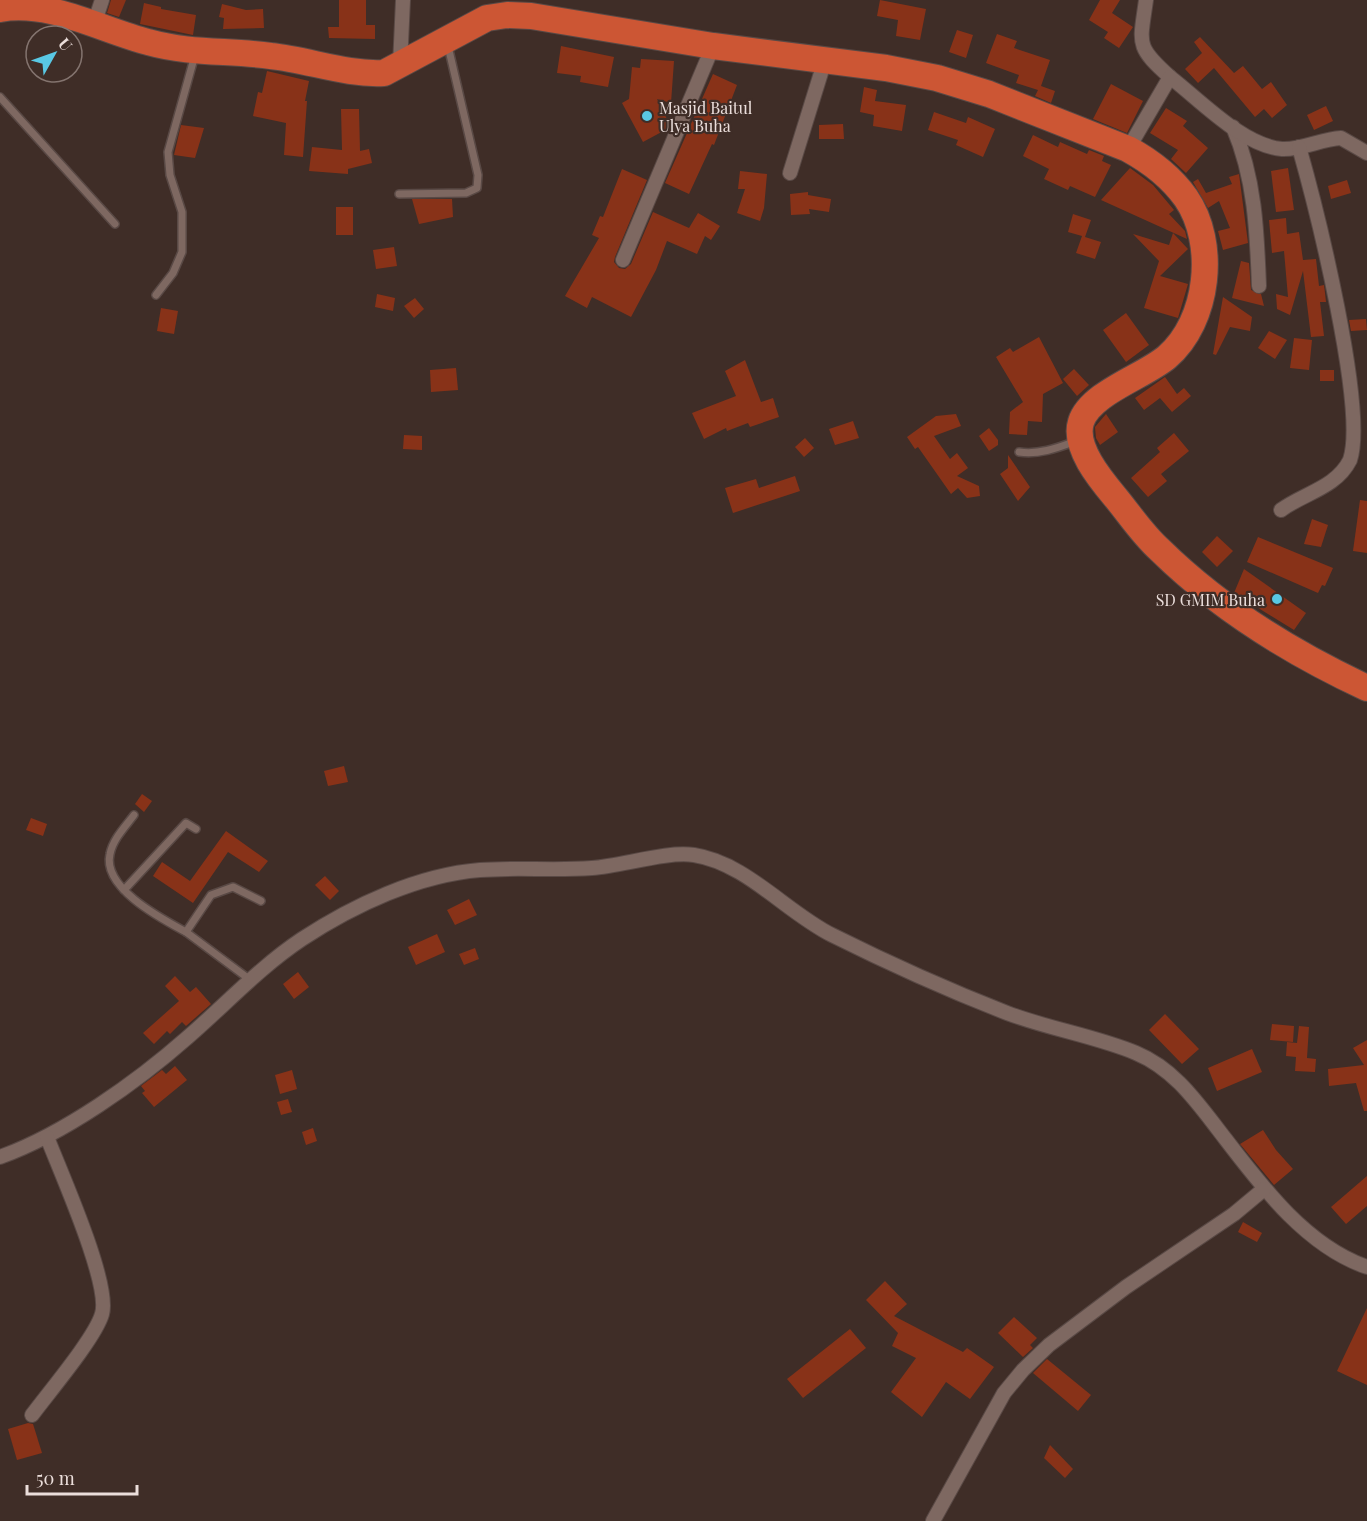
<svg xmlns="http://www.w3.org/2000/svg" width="1367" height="1521" viewBox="0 0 1367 1521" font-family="'Playfair Display',serif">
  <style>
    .building { fill: #883218 }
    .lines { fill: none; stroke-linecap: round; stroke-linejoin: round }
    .lane-casing { stroke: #594945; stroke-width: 10 }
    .street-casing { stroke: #594945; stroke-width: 16 }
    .highway-casing { stroke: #594945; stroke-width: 28 }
    .lane { stroke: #7e6861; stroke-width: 7 }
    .street { stroke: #7e6861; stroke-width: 14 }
    .highway { stroke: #cc5634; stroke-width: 26 }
    .poi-dot { fill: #59c8e4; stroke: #3f2d27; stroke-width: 2 }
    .labels { text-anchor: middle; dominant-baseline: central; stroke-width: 4.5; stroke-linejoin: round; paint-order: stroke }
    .poi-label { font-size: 16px; fill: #ebdedb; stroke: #3f2d27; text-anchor: start }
  </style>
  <rect width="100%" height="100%" fill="#3f2d27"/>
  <g class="building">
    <polygon points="111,0 126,0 119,17 107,13"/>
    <polygon points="339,0 366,0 366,25 375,25 375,39 329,38 328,27 339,27"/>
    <polygon points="880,0 926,9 920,40 896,36 898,20 877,16"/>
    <polygon points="1100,0 1120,0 1112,13 1133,27 1119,48 1104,38 1108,32 1089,20"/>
    <polygon points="144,3 161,7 161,9 196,15 193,35 140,24"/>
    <polygon points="222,4 246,10 263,9 264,28 223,29 224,18 219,17"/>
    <polygon points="957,30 973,35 966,58 949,52"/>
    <polygon points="997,34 1017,41 1014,48 1050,60 1041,86 1055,91 1051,103 1035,96 1038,90 1016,83 1019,75 986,63"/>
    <polygon points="1200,37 1234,73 1243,66 1262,89 1271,82 1287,105 1272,118 1264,109 1255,117 1214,68 1198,83 1185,69 1202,53 1194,42"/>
    <polygon points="561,46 614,57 608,87 580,82 581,76 557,73"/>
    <polygon points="641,59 674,61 671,103 657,99 670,125 669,128 643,142 622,103 629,99 632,67 640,68"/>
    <polygon points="267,71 309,81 305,101 307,101 303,157 284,155 286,123 253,116 258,92 262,93"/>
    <polygon points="713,74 737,85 714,145 712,144 689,194 665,183"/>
    <polygon points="1111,84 1143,101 1127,133 1093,119"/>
    <polygon points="864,87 877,90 875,101 906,105 902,131 873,126 874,115 860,112"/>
    <polygon points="1326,106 1333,121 1314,130 1307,115"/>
    <polygon points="1166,108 1187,121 1183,126 1208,148 1186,173 1171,159 1178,150 1150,133"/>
    <polygon points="341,109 359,109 360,151 369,149 372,163 348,169 348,174 309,171 312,147 342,150"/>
    <polygon points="934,112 966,123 968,117 995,129 983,157 956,145 958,140 928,130"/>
    <polygon points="843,124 844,139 819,139 819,125"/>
    <polygon points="181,125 204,128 195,158 174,155"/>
    <polygon points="1033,135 1058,147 1060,142 1087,154 1089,150 1104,156 1102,161 1111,165 1095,197 1070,186 1068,190 1044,179 1049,169 1023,156"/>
    <polygon points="1130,168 1153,185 1174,210 1169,214 1185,231 1187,239 1101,200"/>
    <polygon points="1288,168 1294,210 1276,212 1271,171"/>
    <polygon points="622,169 647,180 615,257 614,262 619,268 625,269 631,264 653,212 689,228 698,213 720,226 711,240 705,236 697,254 667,241 656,270 631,317 592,297 587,308 565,296 599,238 592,235 600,216 603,217"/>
    <polygon points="740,171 767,174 764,208 760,221 737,213 745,189 738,189"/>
    <polygon points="1239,174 1248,243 1223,250 1218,231 1230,228 1219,201 1208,208 1193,182 1198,179 1206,193 1232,184 1229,177"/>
    <polygon points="1347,180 1351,193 1331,199 1328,186"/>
    <polygon points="808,192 808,195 831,199 829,212 809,209 810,214 791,215 790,194"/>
    <polygon points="412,199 452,199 453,217 419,224"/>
    <rect x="336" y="207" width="17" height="28"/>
    <polygon points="1073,214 1091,220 1085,237 1101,242 1095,259 1076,253 1082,236 1068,232"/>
    <polygon points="1286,218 1287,234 1299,232 1303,260 1316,259 1319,286 1324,285 1325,293 1326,302 1320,302 1324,336 1311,337 1303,271 1290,315 1277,309 1276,294 1288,297 1284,251 1272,253 1269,220"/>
    <polygon points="1173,233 1188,249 1160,276 1188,284 1178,318 1144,308 1159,261 1133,234 1169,245"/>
    <polygon points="394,247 397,266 376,269 373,250"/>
    <polygon points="1241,261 1249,263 1251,290 1261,294 1264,306 1232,298"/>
    <polygon points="377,294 395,298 393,311 375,307"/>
    <polygon points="1223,297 1252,317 1250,331 1230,327 1216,355 1213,354"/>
    <polygon points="415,298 424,309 414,318 404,306"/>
    <polygon points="161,308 178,311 174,334 157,331"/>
    <polygon points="1126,313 1149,345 1126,362 1103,330"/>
    <polygon points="1366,319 1367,330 1351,331 1349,320"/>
    <polygon points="1269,331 1287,340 1275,359 1258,348"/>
    <polygon points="1039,337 1063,383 1043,394 1042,422 1028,421 1027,435 1009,434 1010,412 1023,402 996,357 1010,348 1013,352"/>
    <polygon points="1294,338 1312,340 1309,370 1290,368"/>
    <polygon points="745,360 761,402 773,398 779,417 750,427 748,423 727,431 726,428 704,439 692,413 736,396 725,371"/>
    <polygon points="456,368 458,390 431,392 430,370"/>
    <polygon points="1074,369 1089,385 1077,396 1063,379"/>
    <rect x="1320" y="370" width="14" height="11"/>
    <polygon points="1165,377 1177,394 1184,388 1191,396 1172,412 1160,398 1144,410 1135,398"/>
    <polygon points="956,414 961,426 934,436 950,459 957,453 968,468 957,476 979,486 980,496 967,498 958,488 951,494 918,447 915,449 907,437 936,416"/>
    <polygon points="1106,414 1118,432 1100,445 1096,438 1095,427"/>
    <polygon points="853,421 859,438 835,445 829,429"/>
    <polygon points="989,428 998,440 998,445 989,451 979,436"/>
    <polygon points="1174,433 1189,451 1161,474 1167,481 1148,497 1131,478 1160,452 1157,448"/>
    <polygon points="404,435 422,436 422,450 403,449"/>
    <polygon points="805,438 814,448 804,457 795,447"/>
    <polygon points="1008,455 1030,487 1018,501 1000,474 1008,468"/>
    <polygon points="795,476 800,491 733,513 725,488 756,479 759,488"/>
    <polygon points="1360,500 1367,501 1367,553 1353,551"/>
    <polygon points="1312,519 1328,525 1321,547 1304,544"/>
    <polygon points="1217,536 1233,551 1217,567 1202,552"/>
    <polygon points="1258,537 1333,568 1325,586 1322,585 1318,593 1247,562"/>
    <polygon points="1244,569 1306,613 1294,630 1234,593"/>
    <polygon points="344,766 348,782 328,786 324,771"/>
    <polygon points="142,794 152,801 144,812 135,804"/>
    <polygon points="31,818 47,824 43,836 26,830"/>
    <polygon points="226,831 268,861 259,872 228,852 193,903 153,876 162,862 190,881"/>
    <polygon points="325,876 339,891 330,900 315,885"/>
    <polygon points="469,899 477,915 455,925 447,910"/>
    <polygon points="437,934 445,952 416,965 408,947"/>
    <polygon points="475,948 479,959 464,965 459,954"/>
    <polygon points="298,972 309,987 294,999 283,984"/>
    <polygon points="175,976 190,992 196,987 211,1004 186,1026 182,1022 170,1034 167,1031 154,1044 143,1033 179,1001 165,986"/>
    <polygon points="1165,1014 1199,1049 1182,1064 1149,1030"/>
    <polygon points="1272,1024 1294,1026 1293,1042 1270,1040"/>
    <polygon points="1299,1026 1309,1027 1307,1058 1316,1059 1315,1072 1295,1071 1296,1057 1286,1056 1287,1042 1297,1043"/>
    <polygon points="1367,1040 1367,1111 1364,1111 1356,1083 1329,1086 1328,1069 1364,1065 1353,1048"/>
    <polygon points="1252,1049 1262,1072 1217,1091 1208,1068"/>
    <polygon points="175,1066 187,1080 154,1107 142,1093 145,1091 141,1086 162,1070 166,1074"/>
    <polygon points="292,1070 297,1089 280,1094 275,1075"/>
    <polygon points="288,1099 292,1112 281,1115 277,1102"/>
    <polygon points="313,1128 317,1141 306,1145 302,1132"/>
    <polygon points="1263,1130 1276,1150 1293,1169 1274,1185 1240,1144"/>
    <polygon points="1367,1176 1367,1206 1346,1224 1331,1207"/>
    <polygon points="1243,1222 1262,1233 1257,1242 1238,1232"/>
    <polygon points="885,1281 907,1304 894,1316 963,1352 967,1348 994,1367 970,1399 946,1382 922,1417 891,1392 916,1358 892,1346 898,1333 866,1300"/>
    <polygon points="1367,1308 1367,1385 1337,1371"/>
    <polygon points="1014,1317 1037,1338 1030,1345 1033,1348 1023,1357 998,1333"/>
    <polygon points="850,1329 866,1348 803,1398 787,1379"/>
    <polygon points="1047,1359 1091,1395 1078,1411 1033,1373"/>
    <polygon points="28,1423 33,1424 42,1453 17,1460 8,1429"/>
    <polygon points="1050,1445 1073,1469 1065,1478 1044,1458"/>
  </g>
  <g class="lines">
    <g class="lane-casing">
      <g id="lane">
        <polyline points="0,97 115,224"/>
        <polyline points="399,194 466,193 477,188 478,175 448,46"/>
        <polyline points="156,295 173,273 182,252 182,212 170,175 168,152 195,55"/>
        <path d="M 1019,452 C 1039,455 1057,448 1076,441"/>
        <path d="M 134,815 C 125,827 113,839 110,854 C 102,888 162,919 186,932"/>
        <polyline points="124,890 186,823 196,829"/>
        <polyline points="249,979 186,932 211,895 233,887 261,901"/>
      </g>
    </g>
    <g class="street-casing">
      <g id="street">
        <path d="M 1146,0 C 1140,44 1135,46 1170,77"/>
        <polyline points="95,21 102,0"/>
        <polyline points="400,65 403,0"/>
        <path d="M 1233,127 C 1255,178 1257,232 1259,286"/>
        <path d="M 1128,149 L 1170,77 C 1200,100 1243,146 1282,149 C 1302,150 1321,139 1341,138 L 1367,153"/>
        <polyline points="790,173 825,60"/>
        <polyline points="623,260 713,46"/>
        <path d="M 1281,510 C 1304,493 1336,488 1350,460 C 1367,409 1316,207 1299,147"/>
        <path d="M 0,1157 C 64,1134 137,1082 188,1037 C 226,1004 260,967 302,939 C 354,905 418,875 480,870 C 517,867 554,871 592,868 C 622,866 666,851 694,855 C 746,863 786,912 832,935 C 888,963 948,990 1007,1013 C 1049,1029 1095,1036 1136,1053 C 1172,1068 1194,1098 1217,1128 C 1257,1180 1303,1245 1367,1267"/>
        <path d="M 32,1415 C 49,1392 95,1338 102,1314 C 111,1284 60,1171 47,1137"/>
        <polyline points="933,1521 1004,1393 1023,1370 1049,1345 1126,1287 1234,1214 1264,1189"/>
      </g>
    </g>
    <g class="highway-casing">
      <path id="highway" d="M 0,9 C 50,0 101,30 148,42 C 191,54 228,50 271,56 C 309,60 346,75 384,73 L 487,18 L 507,15 L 531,16 L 713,46 L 886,68 L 937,78 L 989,94 L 1128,149 C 1150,161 1171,177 1186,198 C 1217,243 1209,321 1167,357 C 1145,376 1090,393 1081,422 C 1073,447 1101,480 1116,498 C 1130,515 1143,535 1160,550 C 1219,608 1292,653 1367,688"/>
    </g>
    <use href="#lane" class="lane"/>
    <use href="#street" class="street"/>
    <use href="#highway" class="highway"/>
  </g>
  <g class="poi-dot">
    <circle cx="647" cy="116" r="6"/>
    <circle cx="1277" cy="599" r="6"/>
  </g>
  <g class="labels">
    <g class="poi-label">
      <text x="659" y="107">Masjid Baitul<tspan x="659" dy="18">Ulya Buha</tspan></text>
      <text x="1265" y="599" text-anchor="end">SD GMIM Buha</text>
    </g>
  </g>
  <g transform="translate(54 54) rotate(50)"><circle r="28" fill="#3f2d27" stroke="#84746f" stroke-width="1.5"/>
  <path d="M0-4.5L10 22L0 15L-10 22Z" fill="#59c8e4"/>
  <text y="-9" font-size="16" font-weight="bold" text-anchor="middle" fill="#ebdedb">U</text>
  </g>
  <path d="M27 1485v9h110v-9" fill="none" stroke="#ebdedb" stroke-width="3"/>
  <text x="36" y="1485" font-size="18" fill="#ebdedb" stroke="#3f2d27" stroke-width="4.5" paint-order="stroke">50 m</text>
</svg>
